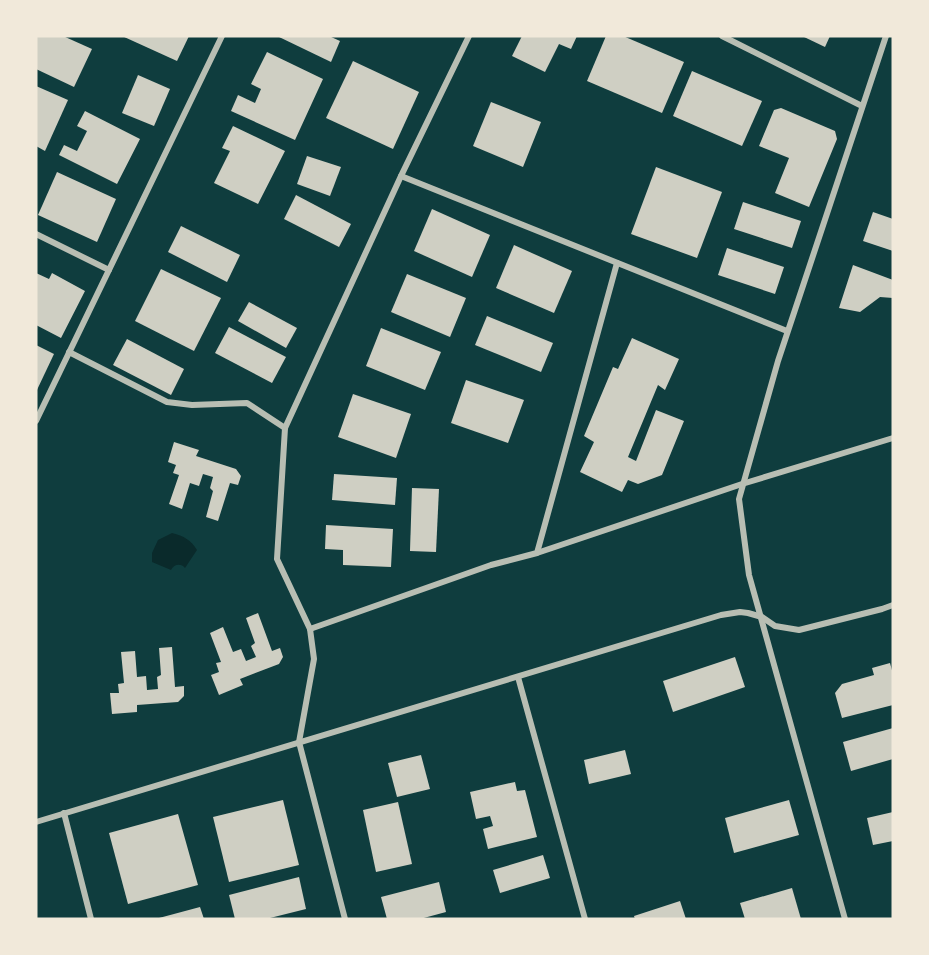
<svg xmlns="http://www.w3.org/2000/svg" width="929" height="955" viewBox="0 0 929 955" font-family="Signika,sans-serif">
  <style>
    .water { fill: #0a2a2b }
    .building { fill: #cfcfc3 }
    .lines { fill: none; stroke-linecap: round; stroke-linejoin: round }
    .minor { stroke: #b8beb3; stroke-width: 6 }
  </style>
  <rect width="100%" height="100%" fill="#0f3d3e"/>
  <path class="water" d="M 172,533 C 184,536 191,540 197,550 L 185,568 C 181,563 174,564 171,570 L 152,562 L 152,553 L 158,540 Z"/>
  <g class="building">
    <polygon points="36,36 63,36 92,49 74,87 36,69"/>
    <polygon points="122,36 189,36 177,61"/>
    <polygon points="277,36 329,36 340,41 331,62"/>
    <polygon points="522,36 577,36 571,49 559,44 545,72 512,56"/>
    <polygon points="606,36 623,36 684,62 662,113 587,81"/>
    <polygon points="802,36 830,36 825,47"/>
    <polygon points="267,52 323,79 295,140 231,111 238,95 255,103 261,89 251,84"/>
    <polygon points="353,61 419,92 393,149 326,118"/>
    <polygon points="692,71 762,101 742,146 673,116"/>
    <polygon points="138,75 170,89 154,126 122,113"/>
    <polygon points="36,86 68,100 45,151 36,146"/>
    <polygon points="491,102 541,122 523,167 473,146"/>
    <polygon points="781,108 835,131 837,139 809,207 775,193 789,158 759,146 774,110"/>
    <polygon points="85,111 140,139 117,184 59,155 64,145 77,151 87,131 77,126"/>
    <polygon points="233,126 285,151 258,204 214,183 230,151 222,148"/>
    <polygon points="307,156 341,167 330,196 297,184"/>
    <polygon points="656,167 722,192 697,258 631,234"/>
    <polygon points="57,172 116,199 97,242 38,215"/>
    <polygon points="296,195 351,224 339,247 284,219"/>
    <polygon points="743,202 801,221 792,248 734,229"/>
    <polygon points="432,209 490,235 472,277 414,251"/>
    <polygon points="873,212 893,219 893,251 863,241"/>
    <polygon points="181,226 240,255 227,282 168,252"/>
    <polygon points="514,245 572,271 554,313 496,288"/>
    <polygon points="727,248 784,267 775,294 718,275"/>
    <polygon points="853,265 893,280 893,298 880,297 860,312 839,308"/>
    <polygon points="161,269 221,298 194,351 135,321"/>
    <polygon points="36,273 49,279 52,273 85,291 61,338 36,325"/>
    <polygon points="407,274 466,298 450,337 391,312"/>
    <polygon points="249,302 297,328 286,348 238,321"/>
    <polygon points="487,316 553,343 541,372 475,345"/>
    <polygon points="229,327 286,357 272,383 215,353"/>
    <polygon points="381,328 441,352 425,390 366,366"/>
    <polygon points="632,338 679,359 665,390 658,385 628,457 636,461 656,410 684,421 662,475 638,484 628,480 622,492 580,472 594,442 584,436 613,367 618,369"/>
    <polygon points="127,339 184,369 171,395 113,365"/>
    <polygon points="36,345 54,354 36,392"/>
    <polygon points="466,380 524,400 508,443 451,423"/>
    <polygon points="353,394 411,414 396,458 338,437"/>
    <polygon points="174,442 199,450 196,456 236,469 241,476 238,485 230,483 218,521 206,517 213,491 210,488 213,477 203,474 199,486 190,483 182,509 169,504 179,475 173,473 176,465 168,462"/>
    <polygon points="334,474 397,478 395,505 332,500"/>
    <polygon points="412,488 439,489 436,552 410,551"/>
    <polygon points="326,525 393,529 391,567 343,565 343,550 325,549"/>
    <polygon points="258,613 272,651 280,648 283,657 279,664 240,679 243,685 219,695 211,675 219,672 216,663 221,662 210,633 223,627 233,652 241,649 246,661 256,657 251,646 255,643 246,618"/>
    <polygon points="172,647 175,687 184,686 184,696 178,702 137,705 137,712 112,714 110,693 119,693 118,684 124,683 121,652 135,651 137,677 146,676 147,690 158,689 157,677 161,675 159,648"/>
    <polygon points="735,657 745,687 673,712 663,681"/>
    <polygon points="890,663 893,674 893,705 842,718 835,693 842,684 874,675 872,668"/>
    <polygon points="893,728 893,759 851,771 843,742"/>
    <polygon points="625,750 631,774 589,784 584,760"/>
    <polygon points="421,755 430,789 397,797 388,763"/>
    <polygon points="515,782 517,791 525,790 537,837 488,849 483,829 493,826 490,816 476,819 470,792"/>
    <polygon points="283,800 299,865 229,882 213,817"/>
    <polygon points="789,800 799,835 734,853 725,818"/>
    <polygon points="398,802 412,864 376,872 363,810"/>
    <polygon points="893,812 893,841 873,845 867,818"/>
    <polygon points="178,814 198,885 128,904 109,833"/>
    <polygon points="543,855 550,878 500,893 493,870"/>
    <polygon points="299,877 306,909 266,919 235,919 229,895"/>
    <polygon points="439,882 446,912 420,919 387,919 381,897"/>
    <polygon points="792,888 801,919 745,919 740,903"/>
    <polygon points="680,901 686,919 635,919 634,916"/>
    <polygon points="200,907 204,919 159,919 159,918"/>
  </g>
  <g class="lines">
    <g class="minor">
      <polyline points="722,36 862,106"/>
      <polyline points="401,176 787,331"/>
      <polyline points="36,234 109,270"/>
      <polyline points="69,352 167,402 192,405 247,403 285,428"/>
      <polyline points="36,421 222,36"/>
      <polyline points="537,553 742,484 893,438"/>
      <polyline points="310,629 491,565 537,553 617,263"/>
      <polyline points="518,677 585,919"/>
      <polyline points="64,813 91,919"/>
      <polyline points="36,822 721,615 740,612 748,613 762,617 775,626 799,630 882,609 893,605"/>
      <polyline points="345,919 299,742 314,659 310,629 277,559 285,428 401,176 469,36"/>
      <polyline points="845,919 749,575 739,499 778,361 886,36"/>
    </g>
  </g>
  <rect width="929" height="955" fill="none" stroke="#f1e9da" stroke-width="75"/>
</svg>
